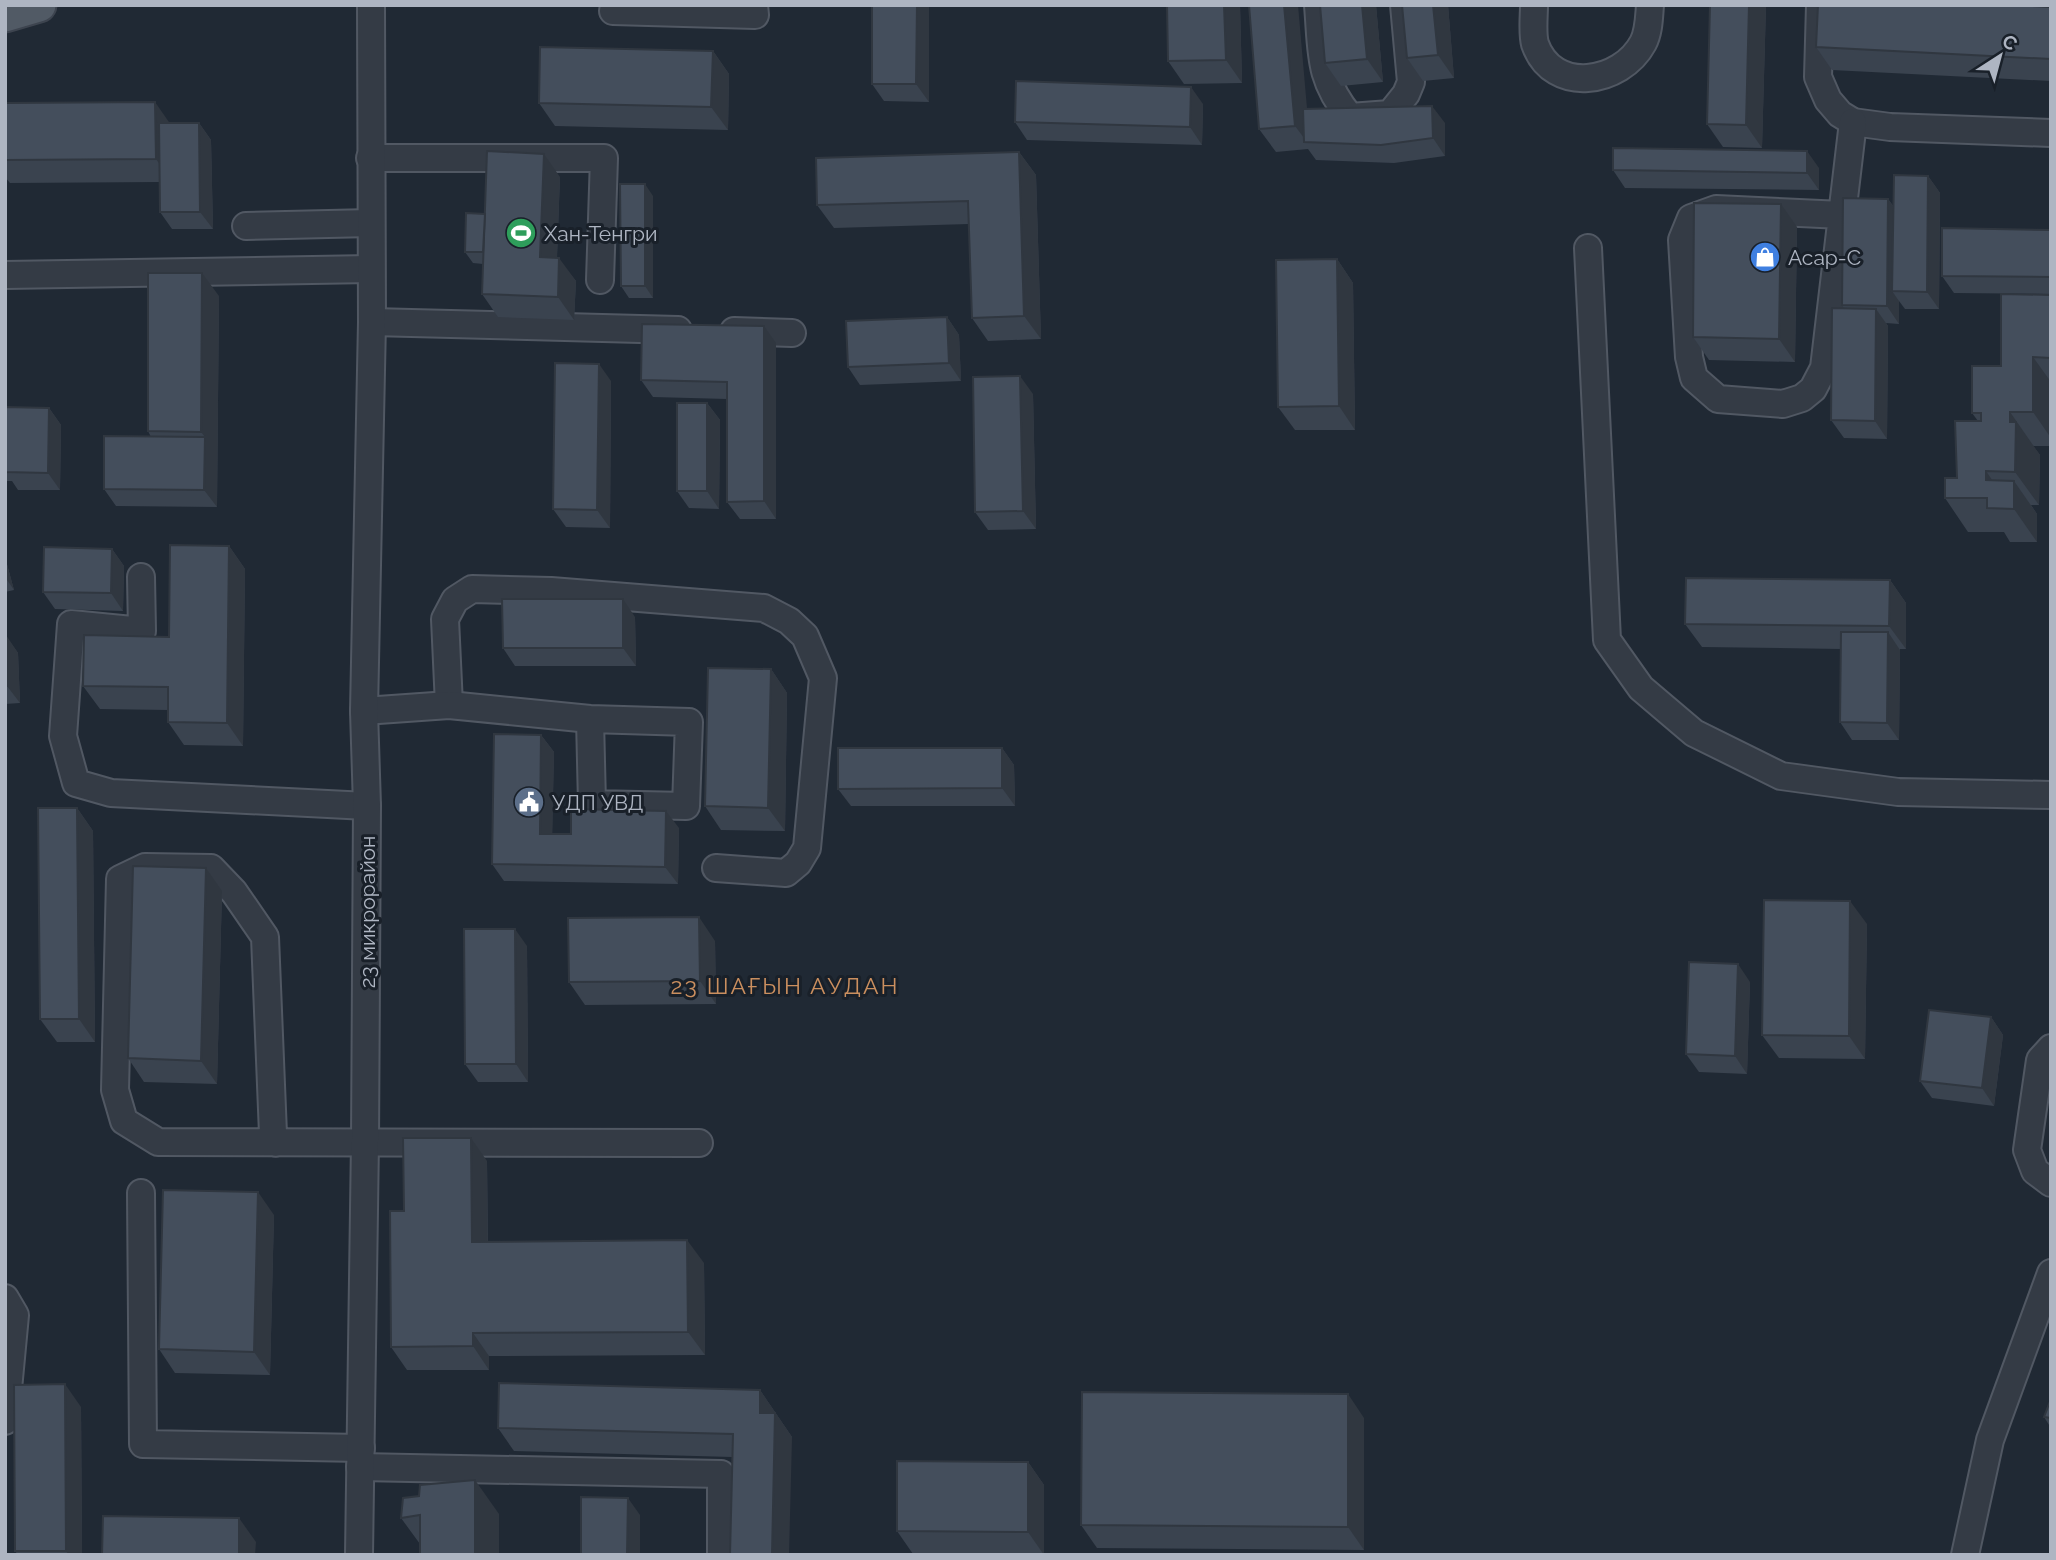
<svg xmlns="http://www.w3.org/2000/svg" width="2056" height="1560" viewBox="0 0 2056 1560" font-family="Raleway,sans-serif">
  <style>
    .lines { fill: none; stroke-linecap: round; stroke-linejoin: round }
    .minor-casing { stroke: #515863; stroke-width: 30 }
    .major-casing { stroke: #3d444f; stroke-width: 37 }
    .minor { stroke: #343b45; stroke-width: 26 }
    .major { stroke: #515a65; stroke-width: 33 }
    .wall { fill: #3a434f }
    .shaded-wall { fill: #303740 }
    .building { fill: #444e5c; stroke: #303740; stroke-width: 2 }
    .labels { text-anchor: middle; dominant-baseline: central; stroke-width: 6; stroke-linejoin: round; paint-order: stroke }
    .poi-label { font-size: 21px; fill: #aeb5c2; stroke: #192029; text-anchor: start }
    .street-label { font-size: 21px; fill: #aeb5c2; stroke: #192029 }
    .neighbourhood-label { font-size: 23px; letter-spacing: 2px; fill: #cb8f5f; stroke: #192029 }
  </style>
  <rect width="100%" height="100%" fill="#202934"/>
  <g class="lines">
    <g class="minor-casing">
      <g id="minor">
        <path d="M 1318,5 C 1322,53 1318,78 1350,117 L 1390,114 L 1406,94 L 1411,82 L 1404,5"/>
        <path d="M 1534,5 C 1534,16 1532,33 1535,44 C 1553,95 1621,84 1643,43 C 1649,32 1649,17 1650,5"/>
        <polyline points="1820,5 1818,77 1828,100 1840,114 1853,122 1890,127 2051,133"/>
        <polyline points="613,11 755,15 754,5"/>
        <polyline points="370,158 604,158 600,280"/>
        <polyline points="1842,215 1716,209 1691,218 1682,240 1689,357 1694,378 1718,399 1783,404 1802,398 1813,389 1824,368 1853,122"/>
        <polyline points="246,226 371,223"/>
        <polyline points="1588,248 1607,640 1641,688 1694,733 1781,776 1898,792 2051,795"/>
        <polyline points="5,275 371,269"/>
        <polyline points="372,322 678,330"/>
        <polyline points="734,331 792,333"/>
        <polyline points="141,577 142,631 71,624 63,736 76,783 111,793 367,806"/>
        <polyline points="449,705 445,619 455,600 472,589 551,591 764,608 789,621 805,636 823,678 807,848 798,863 786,873 716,868"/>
        <polyline points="364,711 449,705 590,719 689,722 686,806 592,804 590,719"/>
        <polyline points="2051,1048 2040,1060 2027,1150 2035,1171 2051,1183"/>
        <polyline points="276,1143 273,1134 265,937 234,892 211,868 145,867 120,879 115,1090 124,1121 158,1142 699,1143"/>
        <polyline points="141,1193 143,1444 361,1448"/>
        <polyline points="5,1298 15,1315 5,1421"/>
        <polyline points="360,1467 721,1474 721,1555"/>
        <polyline points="359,1555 365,1141 367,806 364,711 372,322 371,5"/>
        <polyline points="1965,1555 1990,1440 2051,1273"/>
      </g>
    </g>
    <g class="major-casing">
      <polyline id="major" points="5,15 39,5"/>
    </g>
    <use href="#minor" class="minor"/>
    <use href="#major" class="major"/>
  </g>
  <g class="wall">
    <polygon points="872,5 929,5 929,102 884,101 872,84"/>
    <polygon points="1240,5 1242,83 1184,84 1168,61"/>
    <polygon points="1376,5 1383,82 1341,86 1325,63"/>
    <polygon points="1402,5 1448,5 1454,78 1423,81 1407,58"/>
    <polygon points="1710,5 1766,5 1762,148 1723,147 1707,124"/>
    <polygon points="2051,7 2051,81 1832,70 1816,47"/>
    <polygon points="713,51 729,74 728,130 555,126 539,103"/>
    <polygon points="5,103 170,123 199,123 211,140 213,229 172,229 160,212 160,182 10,183 5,177"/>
    <polygon points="1203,104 1202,145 1027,140 1015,122"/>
    <polygon points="1307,109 1445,123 1445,156 1394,163 1316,160 1308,149 1276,152 1259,129"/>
    <polygon points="1019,152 1036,175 1041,339 988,341 972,318 969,224 834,228 817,205"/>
    <polygon points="1819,168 1819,190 1625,188 1613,170"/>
    <polygon points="1928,176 1940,193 1939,309 1905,309 1899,301 1899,324 1886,323 1888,326 1887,439 1844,438 1831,420 1844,308 1842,305 1888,199 1894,207"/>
    <polygon points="560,177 557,258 576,281 574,320 498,317 482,294 483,264 473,263 465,252 485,214"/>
    <polygon points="653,196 653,298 629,298 621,286"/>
    <polygon points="1797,227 1795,362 1709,360 1693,337"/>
    <polygon points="2051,230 2051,294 1954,293 1942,276"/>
    <polygon points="1337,259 1353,283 1355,430 1295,430 1278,407"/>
    <polygon points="2051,295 2051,446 2033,446 2040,455 2039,505 2031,505 2037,514 2037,542 2010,542 2004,532 1968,532 1945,498 1957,478 1978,421 1972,413 2001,366"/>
    <polygon points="219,296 217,507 116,506 104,489 151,437 148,431"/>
    <polygon points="947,317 959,335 961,381 860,385 848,367"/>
    <polygon points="776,343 776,519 740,519 727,502 727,399 653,397 641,380"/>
    <polygon points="611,381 610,528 566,527 553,509"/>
    <polygon points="1033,394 1036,529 988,530 975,512"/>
    <polygon points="707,403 720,420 719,509 689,508 677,491"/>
    <polygon points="5,407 49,408 61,425 60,490 18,490 12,481 5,481"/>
    <polygon points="229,546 245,569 243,746 184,745 168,722 168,710 100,709 83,686 169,637"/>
    <polygon points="112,549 124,566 123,611 55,609 43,592"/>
    <polygon points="5,557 14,590 5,592"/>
    <polygon points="1890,580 1906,603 1906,649 1900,649 1899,740 1852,740 1840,722 1841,649 1702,647 1685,624"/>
    <polygon points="635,617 636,666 515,666 503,648"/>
    <polygon points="5,635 18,653 20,703 5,704"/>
    <polygon points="771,669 787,693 785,831 721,830 705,806"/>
    <polygon points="541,735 554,752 552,834 571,834 679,828 678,884 504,881 492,864"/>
    <polygon points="1002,748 1014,765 1015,806 851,806 838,789"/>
    <polygon points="77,808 93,831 95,1042 57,1042 40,1019"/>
    <polygon points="222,891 217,1084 144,1082 128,1058"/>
    <polygon points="1867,924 1865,1059 1779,1058 1762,1035"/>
    <polygon points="715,941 716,1004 585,1005 569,982"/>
    <polygon points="527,946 528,1082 478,1082 465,1064"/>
    <polygon points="1750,982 1747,1074 1699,1072 1686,1054"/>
    <polygon points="1991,1017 2003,1035 1994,1106 1932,1098 1920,1081"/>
    <polygon points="487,1161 488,1241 704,1263 705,1355 489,1356 489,1370 407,1370 391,1347 404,1211"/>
    <polygon points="274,1215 270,1375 175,1373 159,1349"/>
    <polygon points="760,1390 792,1437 732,1457 514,1451 498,1428"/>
    <polygon points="2051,1399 2051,1428 2044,1417"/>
    <polygon points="81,1407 82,1555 18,1555 15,1551"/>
    <polygon points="1364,1418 1364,1550 1097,1548 1081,1525"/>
    <polygon points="1028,1462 1044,1485 1044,1555 913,1554 897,1531"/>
    <polygon points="403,1498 499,1514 499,1555 420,1555 420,1544 401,1518"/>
  </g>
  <g class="shaded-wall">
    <polygon points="917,5 929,5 929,102 916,84"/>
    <polygon points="1224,5 1240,5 1242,83 1226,60"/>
    <polygon points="1284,5 1298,5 1310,143 1307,142 1295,126"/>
    <polygon points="1362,5 1376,5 1383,82 1367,59"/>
    <polygon points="1433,5 1448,5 1454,78 1438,55"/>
    <polygon points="1749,5 1766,5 1762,148 1746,125"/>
    <polygon points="713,51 729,74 728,130 711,107"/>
    <polygon points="1191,87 1203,104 1202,145 1190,127"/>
    <polygon points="155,102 171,125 172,182 156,159"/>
    <polygon points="1432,106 1445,123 1445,156 1433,138"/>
    <polygon points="199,123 211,140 213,229 200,212"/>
    <polygon points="1807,151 1819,168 1819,190 1807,173"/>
    <polygon points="1019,152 1036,175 1041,339 1024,316"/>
    <polygon points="544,154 560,177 556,280 540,257"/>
    <polygon points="1928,176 1940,193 1939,309 1927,292"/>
    <polygon points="645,184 653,196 653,298 645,286"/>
    <polygon points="1888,199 1900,216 1892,291 1899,301 1899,324 1887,306"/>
    <polygon points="1781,204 1797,227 1795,362 1779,339"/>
    <polygon points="559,258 576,281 574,320 558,297"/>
    <polygon points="1337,259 1353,283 1355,430 1339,406"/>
    <polygon points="202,273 219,296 217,507 204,490 205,437 201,432"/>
    <polygon points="1876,309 1888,326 1887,439 1875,421"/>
    <polygon points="947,317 959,335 961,381 949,363"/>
    <polygon points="764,326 776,343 776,519 764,501"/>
    <polygon points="2033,357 2051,382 2051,438 2033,412"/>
    <polygon points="599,364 611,381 610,528 597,510"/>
    <polygon points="1020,376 1033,394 1036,529 1023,511"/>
    <polygon points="707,403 720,420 719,509 707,491"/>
    <polygon points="49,408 61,425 60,490 48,473"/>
    <polygon points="2010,412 2040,455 2039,505 2015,472"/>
    <polygon points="1986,471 2009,505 1986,480"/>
    <polygon points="2014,481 2037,514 2037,542 2014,509"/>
    <polygon points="229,546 245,569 243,746 227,723"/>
    <polygon points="112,549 124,566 123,611 111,593"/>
    <polygon points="5,557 14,590 5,577"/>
    <polygon points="1890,580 1906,603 1906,649 1889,626"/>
    <polygon points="623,599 635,617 636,666 623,648"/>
    <polygon points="1888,632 1900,650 1899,740 1887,723"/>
    <polygon points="6,635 18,653 20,703 7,686"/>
    <polygon points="771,669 787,693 785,831 768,808"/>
    <polygon points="541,735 554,752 552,852 540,834"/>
    <polygon points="1002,748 1014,765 1015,806 1002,788"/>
    <polygon points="77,808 93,831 95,1042 79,1019"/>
    <polygon points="666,811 679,828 678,884 665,867"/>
    <polygon points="206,868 222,891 217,1084 201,1061"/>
    <polygon points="1850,901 1867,924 1865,1059 1849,1036"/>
    <polygon points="699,917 715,941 716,1004 700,981"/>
    <polygon points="515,929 527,946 528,1082 516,1064"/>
    <polygon points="1738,964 1750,982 1747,1074 1735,1056"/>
    <polygon points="1991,1017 2003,1035 1994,1106 1982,1088"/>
    <polygon points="471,1138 487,1161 488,1265 472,1242"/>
    <polygon points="258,1192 274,1215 270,1375 254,1352"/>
    <polygon points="687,1240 704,1263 705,1355 688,1332"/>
    <polygon points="473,1333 489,1356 489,1370 473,1346"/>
    <polygon points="65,1384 81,1407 82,1555 69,1555 66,1551"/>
    <polygon points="760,1390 792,1437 789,1555 772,1555 760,1413"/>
    <polygon points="1348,1394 1364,1418 1364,1550 1348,1527"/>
    <polygon points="1028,1462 1044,1485 1044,1555 1028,1532"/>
    <polygon points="475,1480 499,1514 499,1555 475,1555"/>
    <polygon points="628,1498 640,1515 640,1555 627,1555"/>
    <polygon points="239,1518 256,1542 255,1555 239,1555"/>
  </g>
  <g class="building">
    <polygon points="872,5 917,5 916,84 872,84"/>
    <polygon points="1167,5 1224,5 1226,60 1168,61"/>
    <polygon points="1249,5 1284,5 1295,126 1259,129"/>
    <polygon points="1320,5 1362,5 1367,59 1325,63"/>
    <polygon points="1402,5 1433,5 1438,55 1407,58"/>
    <polygon points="1710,5 1749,5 1746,125 1707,124"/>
    <polygon points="1818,5 2016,5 2051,7 2051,59 1816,47"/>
    <polygon points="540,47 713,51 711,107 539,103"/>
    <polygon points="1016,81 1191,87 1190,127 1015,122"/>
    <polygon points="155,102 156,159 5,160 5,103"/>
    <polygon points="1432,106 1433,138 1381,145 1304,142 1303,109"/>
    <polygon points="159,123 199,123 200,212 160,212"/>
    <polygon points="1613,148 1807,151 1807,173 1613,170"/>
    <polygon points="487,151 544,154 540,257 559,258 558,297 482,294"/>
    <polygon points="1019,152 1024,316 972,318 968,201 817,205 816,158"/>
    <polygon points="1894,175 1928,176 1927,292 1892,291"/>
    <polygon points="620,184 645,184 645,286 621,286"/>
    <polygon points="1843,198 1888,199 1887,306 1842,305"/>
    <polygon points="1694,203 1781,204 1779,339 1693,337"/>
    <polygon points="466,213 485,214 483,252 465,252"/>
    <polygon points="1942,228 2051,230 2051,277 1942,276"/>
    <polygon points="1337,259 1339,406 1278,407 1276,260"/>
    <polygon points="148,273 202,273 201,432 148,431"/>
    <polygon points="2001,294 2051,295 2051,358 2033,357 2033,412 2010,412 2010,422 2016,422 2015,472 1986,471 1986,480 2014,481 2014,509 1987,508 1987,498 1945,498 1945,478 1957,478 1955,421 1981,421 1981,413 1972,413 1972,366 2001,366"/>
    <polygon points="1832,308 1876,309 1875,421 1831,420"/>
    <polygon points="947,317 949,363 848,367 846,321"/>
    <polygon points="642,324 764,326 764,501 727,502 727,382 641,380"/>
    <polygon points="555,363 599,364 597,510 553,509"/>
    <polygon points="1020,376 1023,511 975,512 973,377"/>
    <rect x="677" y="403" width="30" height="88"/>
    <polygon points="5,407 49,408 48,473 5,472"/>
    <polygon points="104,436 205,437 204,490 104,489"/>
    <polygon points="170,545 229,546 227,723 168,722 168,687 83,686 84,635 169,637"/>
    <polygon points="44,547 112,549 111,593 43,592"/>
    <polygon points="1686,578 1890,580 1889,626 1685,624"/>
    <polygon points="502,599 623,599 623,648 503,648"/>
    <polygon points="1841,632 1888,632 1887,723 1840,722"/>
    <polygon points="5,635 7,686 5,686"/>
    <polygon points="708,668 771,669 768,808 705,806"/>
    <polygon points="494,734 541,735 540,834 571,834 571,809 666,811 665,867 492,864"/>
    <polygon points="838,748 1002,748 1002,788 838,789"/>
    <polygon points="38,808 77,808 79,1019 40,1019"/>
    <polygon points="133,866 206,868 201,1061 128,1058"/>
    <polygon points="1764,900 1850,901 1849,1036 1762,1035"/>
    <polygon points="699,917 700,981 569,982 568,918"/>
    <polygon points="464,929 515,929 516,1064 465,1064"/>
    <polygon points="1689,962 1738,964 1735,1056 1686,1054"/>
    <polygon points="1929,1010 1991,1017 1982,1088 1920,1081"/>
    <polygon points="403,1138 471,1138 472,1242 687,1240 688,1332 473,1333 473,1346 391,1347 390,1211 404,1211"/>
    <polygon points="163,1190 258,1192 254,1352 159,1349"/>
    <polygon points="499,1383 760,1390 760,1413 775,1413 772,1555 730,1555 733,1434 498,1428"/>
    <polygon points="65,1384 66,1551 15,1551 14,1385"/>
    <polygon points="1082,1392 1348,1394 1348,1527 1081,1525"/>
    <polygon points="2051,1399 2051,1418 2044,1417"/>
    <polygon points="897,1461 1028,1462 1028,1532 897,1531"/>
    <polygon points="475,1480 475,1555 420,1555 420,1515 401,1518 403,1498 419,1496 420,1485"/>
    <polygon points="581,1497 628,1498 627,1555 581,1555"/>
    <polygon points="103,1516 239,1518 239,1555 102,1555"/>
  </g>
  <defs>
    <g id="stadium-disc" transform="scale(1.575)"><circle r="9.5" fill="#2e9e5b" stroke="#192029"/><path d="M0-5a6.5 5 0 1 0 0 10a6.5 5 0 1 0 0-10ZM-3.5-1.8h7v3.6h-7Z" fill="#fff"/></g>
    <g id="shop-disc" transform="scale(1.575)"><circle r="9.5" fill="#3f7fe0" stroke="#192029"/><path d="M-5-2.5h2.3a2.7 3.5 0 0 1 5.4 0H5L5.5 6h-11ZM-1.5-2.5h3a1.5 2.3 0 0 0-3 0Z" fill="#fff"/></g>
    <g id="civic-disc" transform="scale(1.575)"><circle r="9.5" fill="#5c6f8a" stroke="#192029"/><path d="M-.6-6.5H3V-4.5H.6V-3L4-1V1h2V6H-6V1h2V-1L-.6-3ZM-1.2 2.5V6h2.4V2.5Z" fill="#fff"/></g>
  </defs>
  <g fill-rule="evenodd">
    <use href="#stadium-disc" x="521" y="233"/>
    <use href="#shop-disc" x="1765" y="257"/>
    <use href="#civic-disc" x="529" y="802"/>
  </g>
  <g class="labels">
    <g class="poi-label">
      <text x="544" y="233">Хан-Тенгри</text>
      <text x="1788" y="257">Асар-С</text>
      <text x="552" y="802">УДП УВД</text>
    </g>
    <g class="street-label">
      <text transform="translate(367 912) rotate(-90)">23 микрорайон</text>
    </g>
    <g class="neighbourhood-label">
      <text x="785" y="985">23 ШАҒЫН АУДАН</text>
    </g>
  </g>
  <rect width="2056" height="1560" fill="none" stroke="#aeb5c2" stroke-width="14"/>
  <g transform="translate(2000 56) rotate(36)" stroke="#192029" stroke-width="5" paint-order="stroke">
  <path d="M0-5L12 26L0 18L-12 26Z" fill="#aeb5c2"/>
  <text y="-10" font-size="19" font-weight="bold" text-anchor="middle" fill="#aeb5c2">С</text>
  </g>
</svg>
